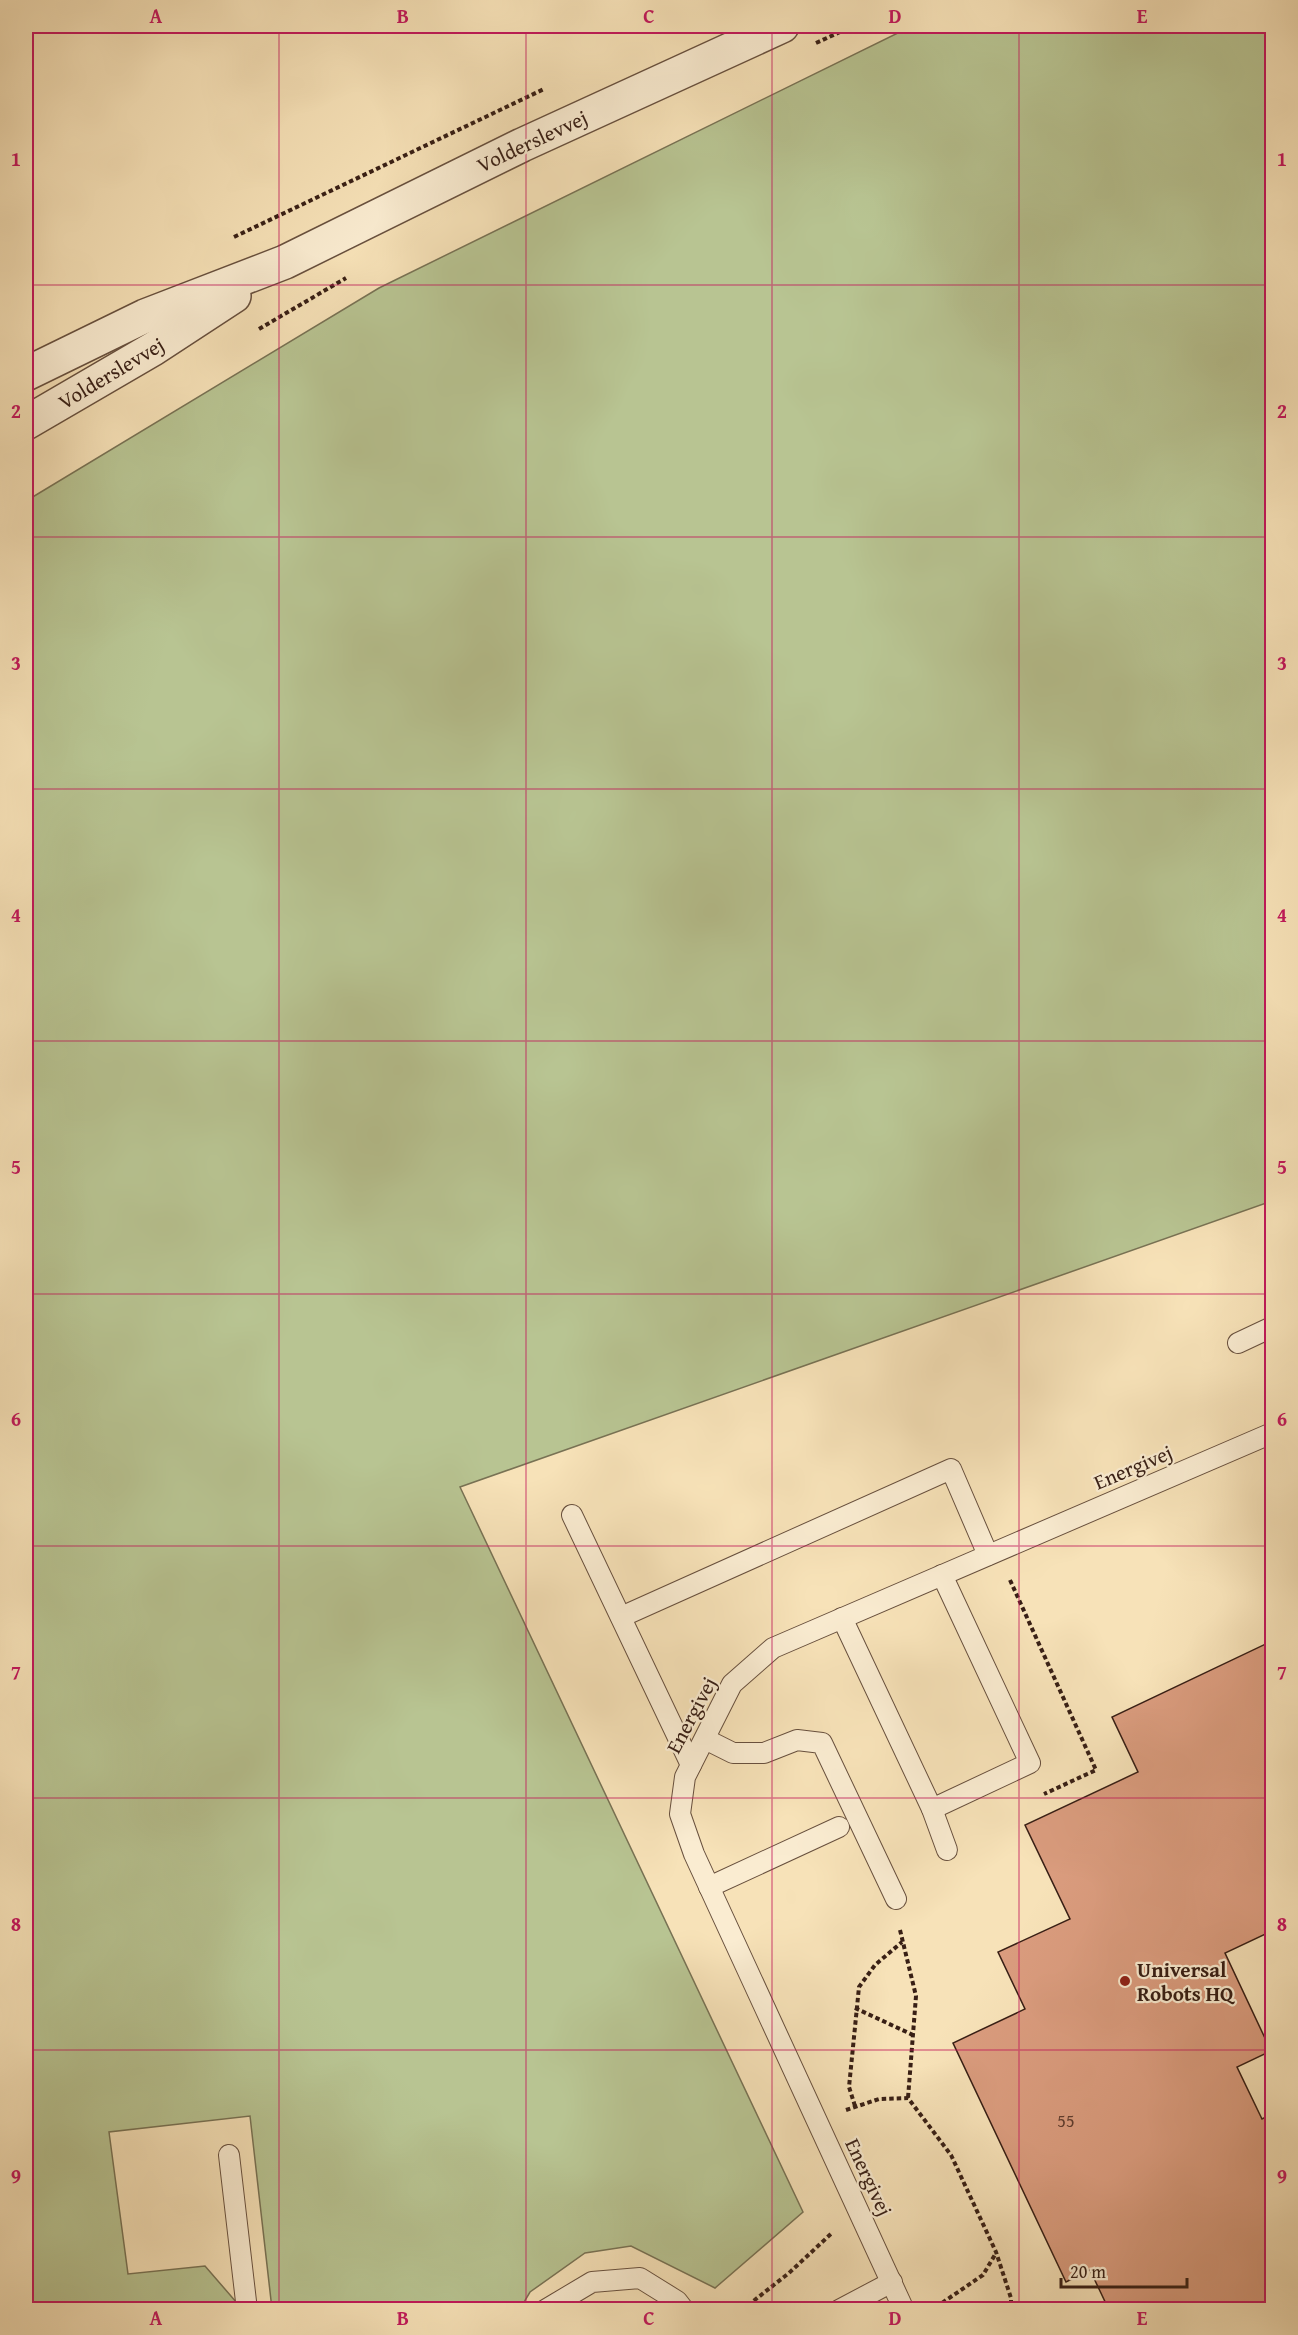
<svg xmlns="http://www.w3.org/2000/svg" width="1298" height="2335" viewBox="0 0 1298 2335" font-family="'Gentium Book Plus',serif">
  <style>
    .green { fill: #b8c492; stroke: #787254; stroke-width: 1.5 }
    .building { fill: #da9c7e; stroke: #381f15; stroke-width: 1.5 }
    .lines { fill: none; stroke-linecap: round; stroke-linejoin: round }
    .service-casing { stroke: #68503e; stroke-width: 22 }
    .tertiary-casing { stroke: #68503e; stroke-width: 36 }
    .path { stroke: #381f15; stroke-width: 4; stroke-dasharray: 4.5 3; stroke-linecap: butt }
    .service { stroke: #faecd1; stroke-width: 20 }
    .tertiary { stroke: #faecd1; stroke-width: 33 }
    .grid { fill: none; stroke: #c2185b; stroke-width: 1.5; stroke-opacity: 0.55 }
    .poi-dot { fill: #8f2418; stroke: #faecd1; stroke-width: 2 }
    .labels { text-anchor: middle; dominant-baseline: central; stroke-width: 4.5; stroke-linejoin: round; paint-order: stroke }
    .number-label { font-size: 18px; fill: #603e2f }
    .street-label { font-size: 21px; fill: #381f15; stroke: #faecd1 }
    .poi-label { font-size: 21px; font-weight: bold; fill: #381f15; stroke: #faecd1; text-anchor: start }
    .neatline { fill: none; stroke: #c2185b; stroke-width: 2 }
    .grid-label { font-size: 20px; text-anchor: middle; font-weight: bold; fill: #c2185b }
  </style>
  <rect width="100%" height="100%" fill="#f7e2b8"/>
  <filter id="stains"><feTurbulence type="fractalNoise" baseFrequency=".00333" numOctaves="4"/><feColorMatrix values="0 0 0 0 .2 0 0 0 0 .09 0 0 0 0 .02 0 0 0 .5 -.17"/></filter>
  <radialGradient id="worn" r=".72"><stop offset=".6" stop-color="#630" stop-opacity="0"/><stop offset="1" stop-color="#630" stop-opacity=".3"/></radialGradient>
  <polygon class="green" points="912,26 1272,26 1272,1201 460,1487 803,2212 715,2288 631,2246 585,2253 530,2292 520,2309 272,2309 250,2116 109,2132 128,2274 205,2266 237,2303 237,2309 26,2310 26,501 379,288"/>
  <polygon class="building" points="1272,1641 1272,1931 1225,1953 1271,2051 1237,2067 1262,2119 1272,2114 1272,2310 1109,2310 1090,2270 1066,2282 953,2043 1025,2009 998,1952 1070,1919 1025,1825 1138,1772 1112,1717"/>
  <g class="lines">
    <g class="service-casing">
      <g id="service">
        <polyline points="1238,1343 1272,1327"/>
        <polyline points="572,1515 691,1765"/>
        <polyline points="621,1617 951,1469 988,1555"/>
        <polyline points="842,1618 932,1809 1030,1763 942,1575"/>
        <polyline points="705,1739 733,1753 764,1753 797,1740 822,1743 896,1899"/>
        <polyline points="932,1809 947,1850"/>
        <polyline points="709,1887 839,1827"/>
        <polyline points="229,2155 247,2310"/>
        <polyline points="545,2310 592,2282 640,2278 677,2301 684,2310"/>
        <polyline points="839,2310 892,2282"/>
        <polyline points="904,2310 694,1854 680,1814 685,1777 732,1684 773,1648 1272,1433"/>
      </g>
    </g>
    <g class="tertiary-casing">
      <g id="tertiary">
        <polyline points="26,374 145,316 285,262 522,145 782,26"/>
        <polyline points="26,423 153,349 234,296"/>
      </g>
    </g>
    <g class="path">
      <polyline points="816,43 853,26"/>
      <polyline points="234,237 544,89"/>
      <polyline points="259,329 346,278"/>
      <polyline points="1010,1580 1096,1770 1044,1794"/>
      <polyline points="900,1930 916,1996 908,2098"/>
      <polyline points="855,2008 913,2035"/>
      <polyline points="855,2106 849,2087 859,1987 875,1965 902,1942"/>
      <polyline points="846,2110 879,2099 908,2098 951,2155 996,2252 1011,2298 1011,2310"/>
      <polyline points="936,2307 983,2275 996,2253"/>
      <polyline points="742,2310 789,2273 833,2232"/>
    </g>
    <use href="#service" class="service"/>
    <use href="#tertiary" class="tertiary"/>
  </g>
  <path class="grid" d="M 279,26 L 279,2310M 526,26 L 526,2310M 772,26 L 772,2310M 1019,26 L 1019,2310M 26,285 L 1272,285M 26,537 L 1272,537M 26,789 L 1272,789M 26,1041 L 1272,1041M 26,1294 L 1272,1294M 26,1546 L 1272,1546M 26,1798 L 1272,1798M 26,2050 L 1272,2050"/>
  <circle class="poi-dot" cx="1125" cy="1981" r="6"/>
  <g class="labels">
    <g class="number-label">
      <text x="1066" y="2120">55</text>
    </g>
    <g class="street-label">
      <text transform="translate(532 141) rotate(-25)">Volderslevvej</text>
      <text transform="translate(111 373) rotate(-31)">Volderslevvej</text>
      <text transform="translate(1133 1467) rotate(-23)">Energivej</text>
      <text transform="translate(691 1715) rotate(-62)">Energivej</text>
      <text transform="translate(869 2177) rotate(65)">Energivej</text>
    </g>
    <g class="poi-label">
      <text x="1137" y="1969">Universal<tspan x="1137" dy="24">Robots HQ</tspan></text>
    </g>
  </g>
  <rect width="1298" height="2335" fill="none" stroke="#f7e2b8" stroke-width="66"/>
  <path d="M1061 2278v9h126v-9" fill="none" stroke="#381f15" stroke-width="3"/>
  <text x="1070" y="2278" font-size="18" fill="#381f15" stroke="#faecd1" stroke-width="4.5" paint-order="stroke">20 m</text>
  <rect x="33" y="33" width="1232" height="2269" class="neatline"/>
  <g class="grid-label">
    <text x="156" y="23">A</text>
    <text x="403" y="23">B</text>
    <text x="649" y="23">C</text>
    <text x="895" y="23">D</text>
    <text x="1142" y="23">E</text>
    <text x="16" y="166">1</text>
    <text x="1282" y="166">1</text>
    <text x="16" y="418">2</text>
    <text x="1282" y="418">2</text>
    <text x="16" y="670">3</text>
    <text x="1282" y="670">3</text>
    <text x="16" y="922">4</text>
    <text x="1282" y="922">4</text>
    <text x="16" y="1174">5</text>
    <text x="1282" y="1174">5</text>
    <text x="16" y="1426">6</text>
    <text x="1282" y="1426">6</text>
    <text x="16" y="1679">7</text>
    <text x="1282" y="1679">7</text>
    <text x="16" y="1931">8</text>
    <text x="1282" y="1931">8</text>
    <text x="16" y="2183">9</text>
    <text x="1282" y="2183">9</text>
    <text x="156" y="2325">A</text>
    <text x="403" y="2325">B</text>
    <text x="649" y="2325">C</text>
    <text x="895" y="2325">D</text>
    <text x="1142" y="2325">E</text>
  </g>
  <rect width="100%" height="100%" filter="url(#stains)"/>
  <rect width="100%" height="100%" fill="url(#worn)"/>
</svg>
